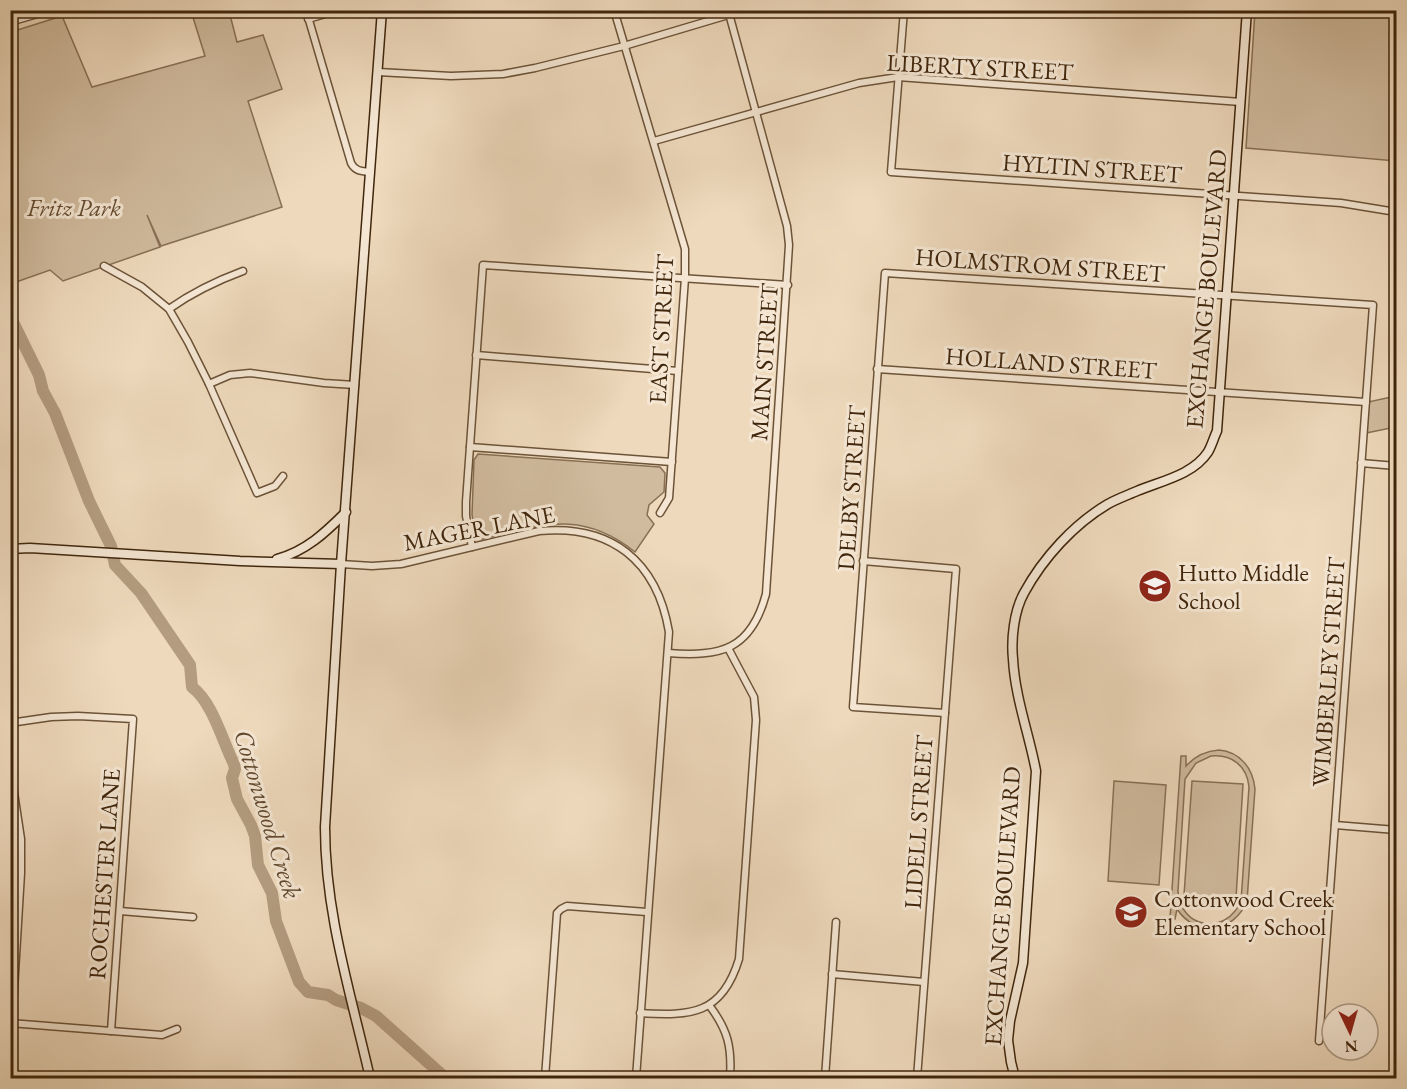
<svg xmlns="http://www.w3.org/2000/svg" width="1407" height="1089" viewBox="0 0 1407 1089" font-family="'EB Garamond',serif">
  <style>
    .green { fill: #d0bb9e; stroke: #887055; stroke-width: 1.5; fill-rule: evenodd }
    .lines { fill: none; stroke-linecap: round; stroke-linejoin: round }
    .river { stroke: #b39c80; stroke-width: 12 }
    .street-casing { stroke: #6c5338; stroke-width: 9 }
    .secondary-casing { stroke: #40260c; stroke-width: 11 }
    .street { stroke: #f4e6d3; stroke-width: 6 }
    .secondary { stroke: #f4e6d3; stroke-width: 8 }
    .labels { text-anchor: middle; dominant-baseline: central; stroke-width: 6; stroke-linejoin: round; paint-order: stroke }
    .street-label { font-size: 24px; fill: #40260c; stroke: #f4e6d3 }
    .park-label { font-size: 24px; font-style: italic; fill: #644b30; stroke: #f4e6d3 }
    .poi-label { font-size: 24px; fill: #40260c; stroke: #f4e6d3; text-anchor: start }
    .water-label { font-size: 26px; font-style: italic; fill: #62492f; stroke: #f4e6d3 }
  </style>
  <rect width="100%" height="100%" fill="#eed9bc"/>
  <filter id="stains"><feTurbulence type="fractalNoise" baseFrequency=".00333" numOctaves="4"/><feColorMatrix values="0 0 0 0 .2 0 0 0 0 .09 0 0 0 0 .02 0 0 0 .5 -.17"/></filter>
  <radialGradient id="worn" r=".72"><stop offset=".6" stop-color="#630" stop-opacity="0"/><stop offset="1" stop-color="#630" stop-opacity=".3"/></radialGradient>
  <g class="green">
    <polygon points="191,11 229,11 237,42 263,35 282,89 248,101 282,207 161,246 147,215 160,247 63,281 50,270 19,281 11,281 11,32 62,16 92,87 205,56"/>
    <polygon points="1255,11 1396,11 1396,161 1246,148"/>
    <polygon points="1396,396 1396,427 1366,433 1368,402"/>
    <path d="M 478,454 L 660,467 L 665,473 L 664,492 L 649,505 L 647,515 L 654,524 L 635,552 C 581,509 543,525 482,539 L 476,535 L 472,515 L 474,460 Z"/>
    <path d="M 1219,750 C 1240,752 1253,768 1255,789 L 1247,901 C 1234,933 1196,938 1177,909 L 1175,919 L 1170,919 L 1181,756 L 1186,756 L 1186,766 C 1195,756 1205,751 1219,750 ZM 1211,756 C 1232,754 1247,766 1249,787 L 1241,901 C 1226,936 1180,929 1178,891 L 1185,779 L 1196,763 Z"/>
    <polygon points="1114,781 1166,785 1159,885 1108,881"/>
    <polygon points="1192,781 1243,784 1236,898 1184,895"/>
  </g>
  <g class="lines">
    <path class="river" d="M 10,316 L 39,375 L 43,391 L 55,413 L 89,501 L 111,546 L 115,565 L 141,593 L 190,665 L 192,687 C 213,703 222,740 234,764 L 235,769 L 232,778 L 237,799 L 251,825 L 255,836 L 258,865 L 272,893 L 276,921 L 299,982 L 308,992 L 328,995 L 336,1000 L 361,1008 L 376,1016 L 441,1074 L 441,1078"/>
    <g class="street-casing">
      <g id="street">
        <path d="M 306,10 L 351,163 C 355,171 361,171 369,172"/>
        <polyline points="614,10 685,249 685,278 669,498 660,513"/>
        <polyline points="904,10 891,172 1341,203 1396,212"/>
        <polyline points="308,19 339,10"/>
        <polyline points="10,22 51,10"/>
        <polyline points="378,72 451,76 503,74 535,68 624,46 745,10"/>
        <polyline points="654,141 859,83 898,77 1241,102"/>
        <polyline points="104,266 142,287 169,309 188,342 209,384 257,493 275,486 283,476"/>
        <path d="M 169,309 C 193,292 216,281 243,271"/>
        <polyline points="476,355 678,371"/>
        <polyline points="877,369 1366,402"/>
        <polyline points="209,384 230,375 250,373 324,383 355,385"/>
        <polyline points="470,447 672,462"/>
        <polyline points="1361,463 1396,466"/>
        <polyline points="472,547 466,516 466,502 483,265 788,285"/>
        <polyline points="863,561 956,569 917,1078"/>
        <path d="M 341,564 L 372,566 L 401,564 L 539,531 C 611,524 657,561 669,632 L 636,1078"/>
        <path d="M 668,653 C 721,657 751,650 766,594 L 789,245 L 787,226 L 728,10"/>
        <polyline points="945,713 853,707 885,273 1373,305 1319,1041"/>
        <polyline points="10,723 51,717 78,716 133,719 111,1031"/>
        <polyline points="10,766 21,839 21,873 12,1023"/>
        <polyline points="1335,825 1396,830"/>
        <polyline points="120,911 193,917"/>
        <polyline points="832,974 924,982"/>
        <path d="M 709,1005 C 728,1030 732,1047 730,1078"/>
        <path d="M 640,1013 C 691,1016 722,1015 739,959 L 756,720 L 754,697 L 728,648"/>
        <polyline points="10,1023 162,1035 177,1029"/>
        <polyline points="545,1078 557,913 561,909 567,906 647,912"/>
        <polyline points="825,1078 836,922"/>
      </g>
    </g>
    <g class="secondary-casing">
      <g id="secondary">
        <polyline points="10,549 30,548 240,561 341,564"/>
        <path d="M 277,559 C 306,551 325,533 346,512"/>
        <path d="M 370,1078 C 351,994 325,914 325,827 L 341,564 L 382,10"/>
        <path d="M 1015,1078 L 1011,1062 L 1008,1040 L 1010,1021 L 1023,963 L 1036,771 C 1029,734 1015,697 1013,659 C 1011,639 1014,611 1024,593 C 1043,558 1074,524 1108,504 C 1117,499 1128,495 1137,491 C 1161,481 1193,475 1208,452 C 1212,445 1214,437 1217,431 L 1247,10"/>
        <polyline points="1387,1078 1396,1076"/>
      </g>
    </g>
    <use href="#street" class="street"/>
    <use href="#secondary" class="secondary"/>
  </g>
  <defs>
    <g id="school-disc" transform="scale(1.725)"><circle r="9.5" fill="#8f2418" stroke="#f4e6d3"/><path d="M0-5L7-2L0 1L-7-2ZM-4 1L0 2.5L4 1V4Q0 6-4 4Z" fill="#fff"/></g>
  </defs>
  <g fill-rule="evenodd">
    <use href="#school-disc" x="1155" y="586"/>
    <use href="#school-disc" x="1131" y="912"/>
  </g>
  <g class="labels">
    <g class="street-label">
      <text transform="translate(980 67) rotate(3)">LIBERTY STREET</text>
      <text transform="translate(1092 168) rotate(4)">HYLTIN STREET</text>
      <text transform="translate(1040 265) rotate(4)">HOLMSTROM STREET</text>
      <text transform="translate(1206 289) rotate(-85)">EXCHANGE BOULEVARD</text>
      <text transform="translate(661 329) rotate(-87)">EAST STREET</text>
      <text transform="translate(764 362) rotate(-86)">MAIN STREET</text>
      <text transform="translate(1051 363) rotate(4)">HOLLAND STREET</text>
      <text transform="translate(851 488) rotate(-86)">DELBY STREET</text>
      <text transform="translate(479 528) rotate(-11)">MAGER LANE</text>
      <text transform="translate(1328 672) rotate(-86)">WIMBERLEY STREET</text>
      <text transform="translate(918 822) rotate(-86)">LIDELL STREET</text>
      <text transform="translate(104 874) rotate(-86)">ROCHESTER LANE</text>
      <text transform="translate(1002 906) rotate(-86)">EXCHANGE BOULEVARD</text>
    </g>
    <g class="park-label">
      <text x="74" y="207">Fritz Park</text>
    </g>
    <g class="poi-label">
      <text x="1178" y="572">Hutto Middle<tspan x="1178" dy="28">School</tspan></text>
      <text x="1154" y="898">Cottonwood Creek<tspan x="1154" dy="28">Elementary School</tspan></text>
    </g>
    <g class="water-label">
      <text transform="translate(268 814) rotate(73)">Cottonwood Creek</text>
    </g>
  </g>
  <rect width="1407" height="1089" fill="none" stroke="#eed9bc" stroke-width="36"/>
  <rect x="12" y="12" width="1383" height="1065" fill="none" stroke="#40260c" stroke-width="3"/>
  <rect x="18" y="18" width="1371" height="1053" fill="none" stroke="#40260c" stroke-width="1.5"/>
  <g transform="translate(1350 1032) rotate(175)"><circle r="28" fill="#f4e6d3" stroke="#ac9983" stroke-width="1.5"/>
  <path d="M0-4.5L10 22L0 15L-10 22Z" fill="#8f2418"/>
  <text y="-9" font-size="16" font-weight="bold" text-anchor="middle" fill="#40260c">N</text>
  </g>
  <rect width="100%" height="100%" filter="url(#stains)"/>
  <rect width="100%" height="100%" fill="url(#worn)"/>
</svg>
